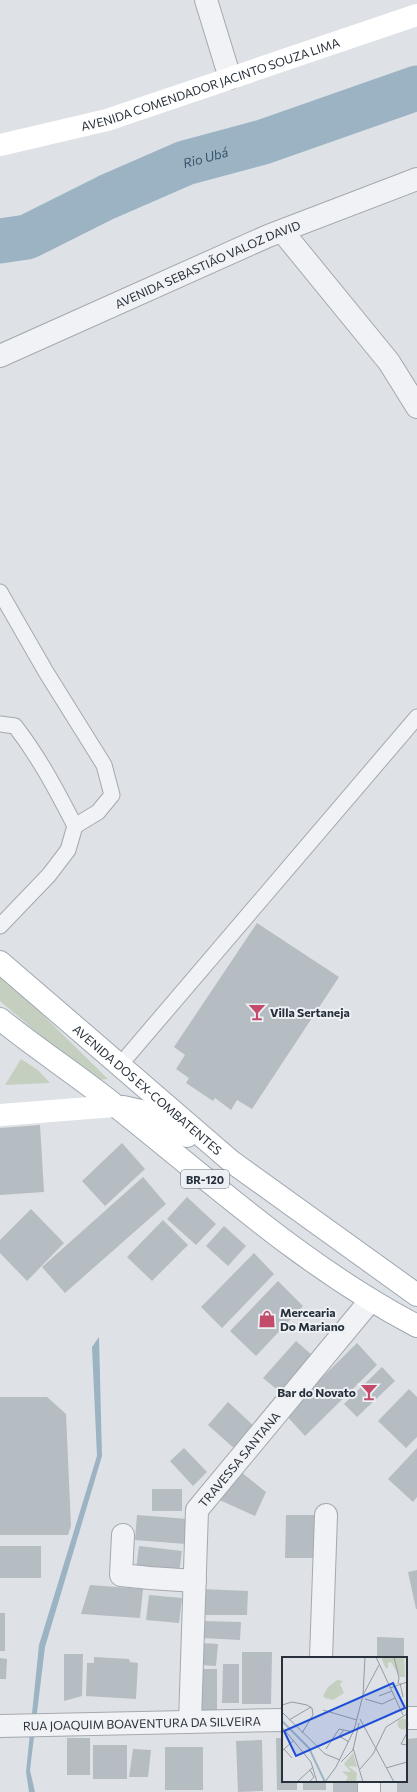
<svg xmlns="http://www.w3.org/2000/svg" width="417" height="1792" viewBox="0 0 417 1792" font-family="Commissioner,sans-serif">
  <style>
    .green { fill: #c5cfbf }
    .water { fill: #9bb3c3 }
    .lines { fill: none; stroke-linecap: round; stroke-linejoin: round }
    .river { stroke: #9bb3c3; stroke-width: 45 }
    .building { fill: #b5bcc2 }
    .lane-casing { stroke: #a4a9af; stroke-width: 17 }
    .street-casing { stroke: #a4a9af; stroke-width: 24 }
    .primary-casing { stroke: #9ea7b1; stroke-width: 24 }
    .lane { stroke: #f0f2f5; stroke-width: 15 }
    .street { stroke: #f0f2f5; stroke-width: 22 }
    .secondary { stroke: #fff; stroke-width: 22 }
    .primary { stroke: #fff; stroke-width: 22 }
    .labels { text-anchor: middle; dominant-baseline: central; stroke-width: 4; stroke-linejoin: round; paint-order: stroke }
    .shield { fill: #edf0f4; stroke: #636a72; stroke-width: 1 }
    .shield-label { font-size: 11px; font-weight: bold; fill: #28313b }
    .street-label { font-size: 12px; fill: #28313b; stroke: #edf0f4 }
    .poi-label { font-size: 12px; font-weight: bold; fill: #28313b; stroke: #edf0f4; text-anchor: start }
    .water-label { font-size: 13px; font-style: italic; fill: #36546b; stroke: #edf0f4 }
    .inset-river { fill: none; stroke: #9bb3c3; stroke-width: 2 }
    .inset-road { fill: none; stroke: #959ba2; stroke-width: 1 }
    .view { fill: #1d4ed8; fill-opacity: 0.15; stroke: #1d4ed8; stroke-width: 2 }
    .inset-edge { fill: none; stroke: #28313b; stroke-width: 2 }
  </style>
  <rect width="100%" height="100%" fill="#dee2e6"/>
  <g class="green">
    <polygon points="0,973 108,1079 93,1080 0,1001"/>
    <polygon points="21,1059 38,1070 50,1083 5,1085"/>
  </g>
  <polygon class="water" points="99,1337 102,1456 45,1647 30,1770 35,1792 29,1792 26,1772 39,1645 97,1456 92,1347"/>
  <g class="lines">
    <path class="river" id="s1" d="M 0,241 L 27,237 L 107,197 L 185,163 L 263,142 L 417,88"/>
  </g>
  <g class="building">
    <polygon points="257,923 339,977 252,1109 237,1100 231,1110 215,1098 213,1101 186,1083 189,1078 176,1069 185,1055 174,1047"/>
    <polygon points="40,1125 44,1192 0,1195 0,1128"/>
    <polygon points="122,1143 145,1169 105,1206 82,1181"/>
    <polygon points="143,1177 166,1204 65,1293 42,1267"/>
    <polygon points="187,1197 216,1224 196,1245 167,1219"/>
    <polygon points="31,1209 64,1243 27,1281 0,1253 0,1240"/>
    <polygon points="163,1220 188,1245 152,1281 127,1257"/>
    <polygon points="224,1226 246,1246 228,1266 206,1246"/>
    <polygon points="254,1253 274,1274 222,1328 201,1307"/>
    <polygon points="278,1281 303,1306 256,1356 230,1331"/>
    <polygon points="296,1341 312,1355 280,1392 263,1378"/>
    <polygon points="357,1343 377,1365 305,1436 285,1414"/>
    <polygon points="382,1367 395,1381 357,1417 344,1404"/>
    <polygon points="409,1389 417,1397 417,1437 406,1448 378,1421"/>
    <polygon points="0,1397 47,1397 66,1414 71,1526 68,1535 0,1535"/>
    <polygon points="228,1402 255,1427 235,1449 208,1425"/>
    <polygon points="184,1448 207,1472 193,1486 170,1461"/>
    <polygon points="417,1448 417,1497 413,1502 388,1479"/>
    <polygon points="236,1468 266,1492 255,1516 213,1497"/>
    <rect x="152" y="1489" width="30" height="22"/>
    <polygon points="137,1515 188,1519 186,1544 135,1540"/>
    <polygon points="286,1515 318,1515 317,1558 285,1558"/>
    <rect x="0" y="1546" width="41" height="32"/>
    <polygon points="139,1546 182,1551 179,1573 136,1569"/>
    <polygon points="417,1570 417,1609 416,1609 408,1572"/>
    <polygon points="90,1585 143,1589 140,1618 81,1614"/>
    <polygon points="202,1589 248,1591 247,1615 202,1615"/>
    <polygon points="149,1595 182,1598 179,1623 146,1620"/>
    <rect x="0" y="1613" width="5" height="38"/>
    <polygon points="203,1621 241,1622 240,1640 202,1638"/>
    <polygon points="377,1637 404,1638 404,1658 377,1658"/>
    <polygon points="202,1643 218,1644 216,1666 200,1665"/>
    <polygon points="242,1652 272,1652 271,1704 242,1704"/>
    <polygon points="64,1654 83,1654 82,1696 64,1701"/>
    <polygon points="94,1657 129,1659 130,1662 138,1663 136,1699 86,1696 87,1663 94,1663"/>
    <polygon points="0,1658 7,1659 6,1679 0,1679"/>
    <polygon points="223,1664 239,1664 239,1703 222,1703"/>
    <polygon points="196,1669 217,1669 217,1711 195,1711"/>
    <rect x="67" y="1738" width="23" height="37"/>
    <polygon points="276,1738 283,1738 283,1781 297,1781 297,1790 277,1790"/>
    <polygon points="417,1738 417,1792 397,1792 397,1781 406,1781 406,1739"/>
    <polygon points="262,1740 263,1791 238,1792 236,1741"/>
    <rect x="93" y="1745" width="34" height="34"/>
    <rect x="165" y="1747" width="38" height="43"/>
    <polygon points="133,1749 151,1750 148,1777 129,1777"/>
    <rect x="303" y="1781" width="23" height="9"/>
    <rect x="333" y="1781" width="29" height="11"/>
  </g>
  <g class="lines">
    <g class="lane-casing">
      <g id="lane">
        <polyline points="0,592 46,672 104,765 112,795 98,812 75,826"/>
        <path d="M 0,724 L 15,726 C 39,757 57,791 75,826 L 68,850 L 49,875 L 0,926"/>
        <polyline points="120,1065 417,717"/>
      </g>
    </g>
    <g class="street-casing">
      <g id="street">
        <polyline points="206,0 230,78"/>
        <polyline points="282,231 389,362 417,407"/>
        <path id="s2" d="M 0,356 L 268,236 L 417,179"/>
        <polyline points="123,1535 121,1575 150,1578 195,1581"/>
        <polyline points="321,1658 326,1515"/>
        <polyline points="406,1718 417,1718"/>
        <path id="s3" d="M 190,1722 L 197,1510 L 370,1301"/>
        <path id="s4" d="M 0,1726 L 283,1720"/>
        <polyline points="369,1781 369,1792"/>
      </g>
    </g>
    <g class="primary-casing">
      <g id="primary">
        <path id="s6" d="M 0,962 L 232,1162 L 417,1295"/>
        <path d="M 0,1019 C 38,1050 79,1076 117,1107 C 214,1184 306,1268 417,1326"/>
        <polyline points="123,1107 145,1112 187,1136"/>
      </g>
    </g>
    <use href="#lane" class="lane"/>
    <use href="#street" class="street"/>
    <g class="secondary">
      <path id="s5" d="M 0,145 L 107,120 L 417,15"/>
      <polyline points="0,1115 115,1106"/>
    </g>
    <use href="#primary" class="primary"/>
  </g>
  <defs>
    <g id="bar-bare" transform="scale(1.38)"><path d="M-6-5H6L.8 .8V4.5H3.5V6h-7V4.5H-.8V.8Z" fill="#c24c6a" stroke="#edf0f4" stroke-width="2.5" paint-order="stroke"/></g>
    <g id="shop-bare" transform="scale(1.38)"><path d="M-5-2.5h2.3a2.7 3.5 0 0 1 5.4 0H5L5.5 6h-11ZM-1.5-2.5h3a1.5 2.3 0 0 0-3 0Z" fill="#c24c6a" stroke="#edf0f4" stroke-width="2.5" paint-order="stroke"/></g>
  </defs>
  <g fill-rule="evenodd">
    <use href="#bar-bare" x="257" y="1012"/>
    <use href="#shop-bare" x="267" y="1319"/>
    <use href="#bar-bare" x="369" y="1392"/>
  </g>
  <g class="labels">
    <rect class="shield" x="181" y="1170" width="48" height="18" rx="3"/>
    <g class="shield-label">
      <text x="205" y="1179">BR-120</text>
    </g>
    <g class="street-label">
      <text stroke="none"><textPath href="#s5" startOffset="219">AVENIDA COMENDADOR JACINTO SOUZA LIMA</textPath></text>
      <text stroke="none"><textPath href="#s2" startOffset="227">AVENIDA SEBASTIÃO VALOZ DAVID</textPath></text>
      <text stroke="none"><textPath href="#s6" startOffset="195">AVENIDA DOS EX-COMBATENTES</textPath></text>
      <text stroke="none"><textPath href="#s3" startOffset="278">TRAVESSA SANTANA</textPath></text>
      <text stroke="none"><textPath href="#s4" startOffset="142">RUA JOAQUIM BOAVENTURA DA SILVEIRA</textPath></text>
    </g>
    <g class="poi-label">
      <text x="270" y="1012">Villa Sertaneja</text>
      <text x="280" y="1312">Mercearia<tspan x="280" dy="14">Do Mariano</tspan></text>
      <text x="356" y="1392" text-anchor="end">Bar do Novato</text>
    </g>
    <g class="water-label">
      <text stroke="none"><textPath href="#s1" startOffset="223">Rio Ubá</textPath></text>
    </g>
  </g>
  <g transform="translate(282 1657)">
    <rect width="125" height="125" fill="#dee2e6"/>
    <path d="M 99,0 L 122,0 L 123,20 L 118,20 L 109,5 L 106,6 L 106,12 L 103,10 ZM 55,23 L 61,24 L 58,27 L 62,36 L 51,43 L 43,41 L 41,39 L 46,30 ZM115.5 67a5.5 5.5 0 1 1 11 0a5.5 5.5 0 1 1-11 0ZM 71,96 L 75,110 L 66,109 L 75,116 L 74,125 L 63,125 L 66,120 L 60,114 L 69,115 L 62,107 Z" fill="#c5cfbf"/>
    <path class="inset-river" d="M 0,64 L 27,91 L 43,125"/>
    <path class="inset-road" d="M 94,0 L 121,58M 112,0 L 117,21 L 116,27M 118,26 L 121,40M 108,31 L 125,25M 81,38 L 97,8M 97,39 L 110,34M 83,42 L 100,47 L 113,41M 0,48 L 10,45 L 25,48 L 30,51 L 31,58 L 20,76M 41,53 L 75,63M 0,55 L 43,97 L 58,103M 78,62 L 112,125M 7,63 L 29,50M 0,70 L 29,105 L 35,125M 125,76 L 119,87 L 125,88M 67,85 L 57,79 L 62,73 L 71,75M 71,91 L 81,125M 2,92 L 10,101M 44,92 L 57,72 L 62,73M 0,94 L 12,83M 59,105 L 71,93 L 77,66M 104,111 L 125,105M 78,112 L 91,97 L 104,70 L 125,57M 15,125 L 31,110M 27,125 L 32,120 L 28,113M 43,125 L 54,110 L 72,73 L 81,38 L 83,0"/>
    <path class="view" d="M 111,26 L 123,51 L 14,99 L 2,74 Z"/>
    <rect width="125" height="125" class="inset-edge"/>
  </g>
</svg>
